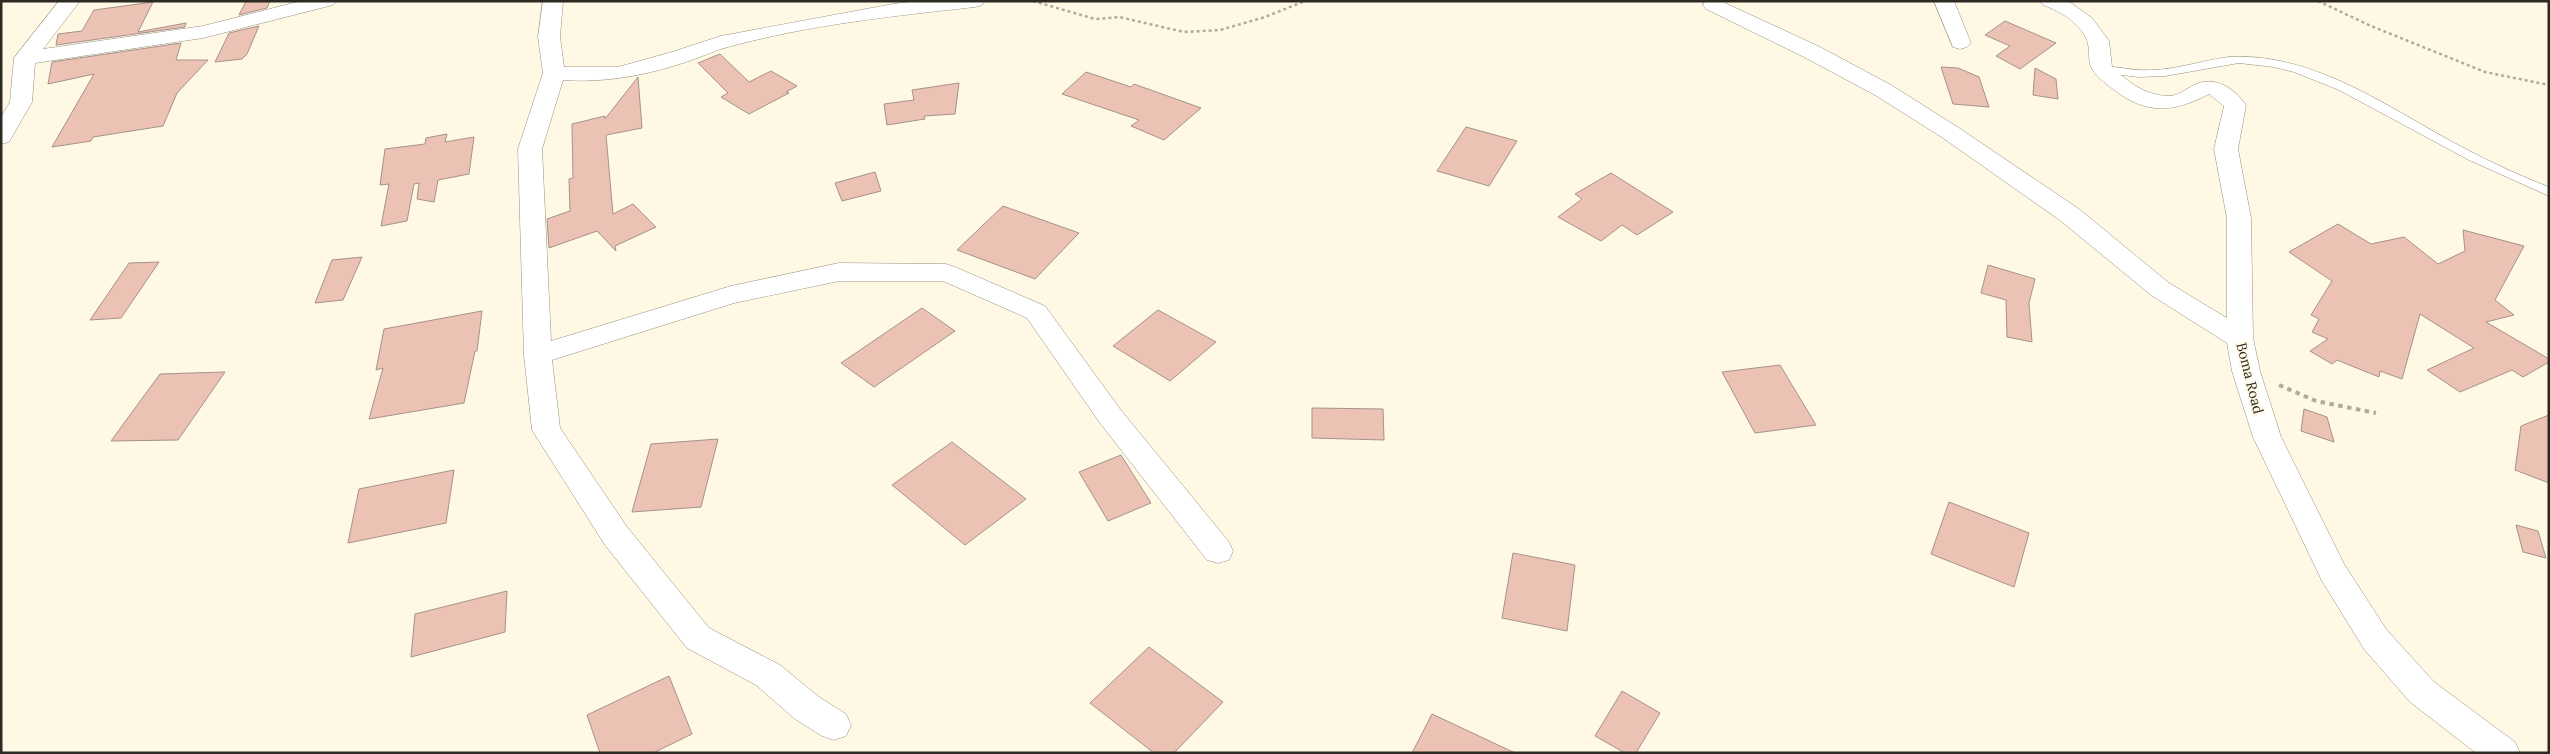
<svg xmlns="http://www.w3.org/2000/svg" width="2550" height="754" viewBox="0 0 2550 754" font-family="Lora,serif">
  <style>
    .building { fill: #ebc2b3; stroke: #a6928b }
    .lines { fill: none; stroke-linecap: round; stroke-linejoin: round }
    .service-casing { stroke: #95907f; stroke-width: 1 }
    .minor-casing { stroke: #95907f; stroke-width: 1 }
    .path-far1 { stroke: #b0ab9d; stroke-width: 2.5; stroke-dasharray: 3 3; stroke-linecap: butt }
    .path { stroke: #b0ab9d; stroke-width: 4; stroke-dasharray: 4.5 4.5; stroke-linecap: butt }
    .service { fill: #fff; fill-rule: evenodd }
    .minor { fill: #fff; fill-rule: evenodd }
    .labels { text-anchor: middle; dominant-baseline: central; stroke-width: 4; stroke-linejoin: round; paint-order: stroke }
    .street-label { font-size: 14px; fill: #2c2a23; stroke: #fef8e5 }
  </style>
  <rect width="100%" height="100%" fill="#fef8e5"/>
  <g class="building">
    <polygon points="246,1 270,1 267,8 239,15"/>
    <polygon points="153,2 138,32 186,23 185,27 56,45 58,34 82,31 94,10"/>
    <polygon points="2005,21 2056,43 2020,69 1996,56 2010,46 1985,35"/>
    <polygon points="259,26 247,54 242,59 215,62 229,33"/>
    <polygon points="181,43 176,60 208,60 177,93 163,126 93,137 91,141 52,147 94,74 48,84 52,62"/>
    <polygon points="720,54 749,82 771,71 797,86 786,92 789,93 749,114 721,97 728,93 698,63"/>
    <polygon points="1941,67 1958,68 1979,77 1989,107 1953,104"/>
    <polygon points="2035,68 2056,79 2058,99 2033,95"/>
    <polygon points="1086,72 1131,87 1134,84 1201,108 1164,140 1131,126 1139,120 1062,94"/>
    <polygon points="638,77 642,128 606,135 613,214 633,204 656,227 615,246 616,251 597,231 549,248 547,219 570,211 569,179 573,178 572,124 605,116 605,119"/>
    <polygon points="959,83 955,114 924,116 925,119 887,125 884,104 914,100 912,90"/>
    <polygon points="1466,127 1517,141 1489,186 1437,171"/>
    <polygon points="447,134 445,142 474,137 469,174 438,180 434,202 417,199 419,183 414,184 407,221 381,226 389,184 380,185 385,149 425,144 426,138"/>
    <polygon points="875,172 881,191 842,201 835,183"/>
    <polygon points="1611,173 1673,212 1637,235 1622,225 1601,241 1558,217 1582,199 1575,194"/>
    <polygon points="1003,206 1079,233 1035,279 957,250"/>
    <polygon points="2338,224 2371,244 2404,237 2438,264 2465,251 2463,230 2524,246 2495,300 2514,315 2486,322 2549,359 2549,362 2523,377 2512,370 2460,392 2427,370 2474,348 2420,314 2402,379 2380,371 2379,377 2337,360 2332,364 2310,351 2328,339 2312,332 2319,319 2311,315 2332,281 2289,252"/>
    <polygon points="362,257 343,300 315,303 332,260"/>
    <polygon points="159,262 121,318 90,320 129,263"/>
    <polygon points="1988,265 2035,279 2029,303 2032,342 2007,337 2006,300 1981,293"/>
    <polygon points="922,308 955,331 874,387 841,363"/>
    <polygon points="1158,310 1216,342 1170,381 1113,346"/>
    <polygon points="482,311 477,351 475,351 464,403 369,419 383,368 376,370 384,329"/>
    <polygon points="1780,365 1816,425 1755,433 1722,372"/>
    <polygon points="225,372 178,440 111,441 160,374"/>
    <polygon points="1312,408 1383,409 1384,440 1312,438"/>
    <polygon points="2304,409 2327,417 2334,442 2301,431"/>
    <polygon points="2549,415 2549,483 2515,470 2521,426"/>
    <polygon points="718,439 701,507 632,512 651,444"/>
    <polygon points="952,442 1026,499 965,545 892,485"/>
    <polygon points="1121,455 1151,503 1108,521 1079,472"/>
    <polygon points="454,470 446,523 348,543 359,489"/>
    <polygon points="1949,502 2029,533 2014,587 1931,554"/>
    <polygon points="2516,525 2538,531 2546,558 2523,552"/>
    <polygon points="1513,553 1575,565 1567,631 1502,618"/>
    <polygon points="507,591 505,632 411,657 415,614"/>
    <polygon points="1149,647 1223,702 1174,753 1154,753 1090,703"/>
    <polygon points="669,676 692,734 653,753 600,753 587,715"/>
    <polygon points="1622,691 1660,713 1636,753 1625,753 1595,736"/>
    <polygon points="1432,714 1515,753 1412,753"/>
  </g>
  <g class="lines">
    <g class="service-casing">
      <path id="service" d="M 2229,57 C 2309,52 2382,103 2449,140 C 2482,158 2515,174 2549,187 L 2549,196 L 2469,160 L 2339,90 L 2294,72 L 2274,67 L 2239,63 L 2165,76 L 2138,77 L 2099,72 L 2098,70 C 2105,63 2129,70 2139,70 C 2171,72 2198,61 2229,57 Z"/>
    </g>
    <g class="minor-casing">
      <g id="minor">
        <polygon points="59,1 80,1 43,49 203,26 301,1 336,1 333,5 203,38 35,63 32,102 9,142 1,144 1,117 10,102 14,58"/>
        <path d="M 543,1 L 563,1 L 560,37 L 564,67 L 618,67 L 672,52 L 721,36 L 893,4 L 917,1 L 985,1 L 982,5 L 975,7 C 893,16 808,25 728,47 C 715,50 702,57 689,61 C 648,75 606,83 563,80 L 542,149 L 551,341 L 731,286 L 839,263 L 946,264 L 955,267 L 1045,306 L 1120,409 L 1229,542 L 1233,551 L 1229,560 L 1218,563 L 1207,560 L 1100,423 L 1027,318 L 943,281 L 839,281 L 734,303 L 552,360 L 560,428 L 627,527 L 709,628 L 780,665 L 819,697 L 846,714 L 851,725 L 846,736 L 834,740 L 822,736 L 795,719 L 756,685 L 687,648 L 605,545 L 532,430 L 524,355 L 518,149 L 543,73 L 538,37 Z"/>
        <path d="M 1705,1 L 1726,1 L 1725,3 L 1820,47 L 1891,85 L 1959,128 L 2079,209 L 2169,283 L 2227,318 L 2227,218 L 2214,149 L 2224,106 L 2209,94 C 2173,113 2146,115 2113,89 C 2105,83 2095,76 2091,67 C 2088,60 2090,52 2088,44 C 2084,25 2060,11 2043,5 L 2040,1 L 2068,1 L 2092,18 L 2109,41 L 2112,67 C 2128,82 2146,96 2169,96 C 2178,96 2186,89 2194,85 C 2214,75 2234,88 2246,105 L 2238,149 L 2251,218 L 2253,338 L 2260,371 L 2281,437 L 2344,564 L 2386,629 L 2434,682 L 2515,742 L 2520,753 L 2476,753 L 2410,702 L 2364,649 L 2322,581 L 2253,437 L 2232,371 L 2227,343 L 2151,295 L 2061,221 L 1943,138 L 1875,95 L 1804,57 L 1706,9 L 1703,5 Z"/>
        <polygon points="1934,1 1954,1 1971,43 1967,47 1960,49 1953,47"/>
      </g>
    </g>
    <g class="path-far1">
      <polyline points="1033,1 1095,19 1119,17 1184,32 1220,30 1265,17 1305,1"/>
      <polyline points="2318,1 2371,26 2485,72 2549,85"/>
    </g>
    <polyline class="path" points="2279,385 2316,401 2376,413"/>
    <use href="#service" class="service"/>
    <use href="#minor" class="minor"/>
  </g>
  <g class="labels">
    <g class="street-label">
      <text transform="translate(2250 378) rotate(76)">Boma Road</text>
    </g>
  </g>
  <rect width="2550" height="754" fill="none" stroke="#2c2a23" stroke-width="5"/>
</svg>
